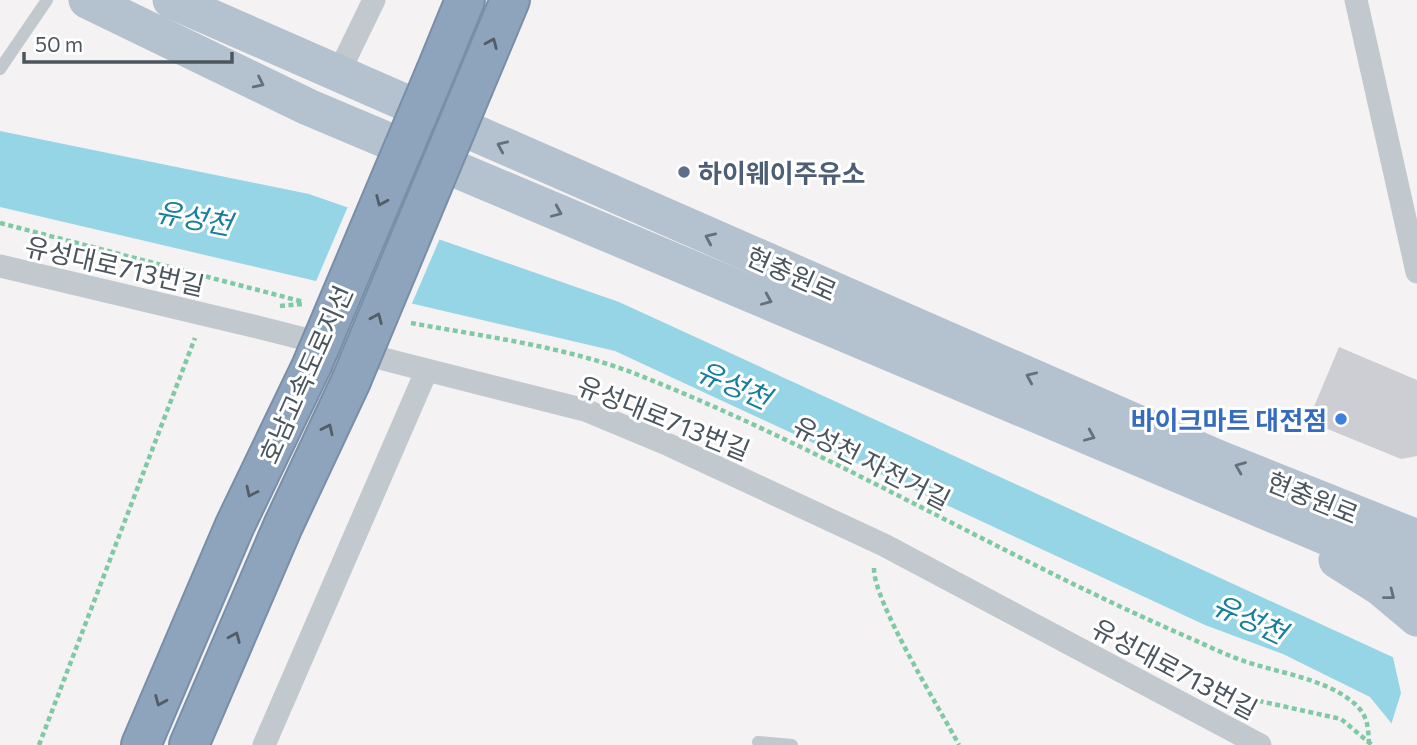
<svg xmlns="http://www.w3.org/2000/svg" width="1417" height="745" viewBox="0 0 1417 745" font-family="Commissioner,'Noto Sans KR',sans-serif">
  <style>
    .water { fill: #95d5e6 }
    .pier { fill: #f4f2f2 }
    .building { fill: #ccced4 }
    .lines { fill: none; stroke-linecap: round; stroke-linejoin: round }
    .highway-casing { stroke: #798fa8; stroke-width: 42 }
    .path { stroke: #7fc9a5; stroke-width: 4.5; stroke-dasharray: 5 3.5; stroke-linecap: butt }
    .lane { stroke: #c1c9cf; stroke-width: 12 }
    .street { stroke: #c1c9cf; stroke-width: 23 }
    .primary { stroke: #b4c1ce; stroke-width: 37 }
    .highway { stroke: #8ea4bc; stroke-width: 38 }
    .highway-bridge-casing { stroke: #798fa8; stroke-width: 42; stroke-linecap: butt }
    .highway-bridge { stroke: #8ea4bc; stroke-width: 38 }
    .oneway { stroke: #525d67 }
    .oneway2 { stroke: #65707a }
    .service-dot { fill: #5c6f8a; stroke: #fff; stroke-width: 2.5 }
    .shop-dot { fill: #3f7fe0; stroke: #fff; stroke-width: 2.5 }
    .labels { text-anchor: middle; dominant-baseline: central; stroke-width: 6; stroke-linejoin: round; paint-order: stroke }
    .service-label { font-size: 26px; font-weight: bold; fill: #4e5e75; stroke: #fff; text-anchor: start }
    .street-label { font-size: 26px; fill: #4b555e; stroke: #fff }
    .shop-label { font-size: 26px; font-weight: bold; fill: #366cbe; stroke: #fff; text-anchor: end }
    .water-label { font-size: 28px; font-style: italic; fill: #177f9d; stroke: #fff }
  </style>
  <rect width="100%" height="100%" fill="#f4f2f2"/>
  <polygon class="water" points="0,131 309,194 619,302 1399,660 1417,745 1409,745 1370,697 1283,654 1205,625 615,351 0,207"/>
  <g class="pier">
    <polygon points="349,204 441,236 410,308 314,286"/>
    <polygon points="1392,653 1417,670 1417,745 1404,745 1390,728 1401,693"/>
  </g>
  <polygon class="building" points="1339,347 1417,380 1417,456 1401,459 1308,421"/>
  <g class="lines">
    <g class="highway-casing">
      <g id="highway">
        <polyline points="436,71 465,0"/>
        <polyline points="474,86 510,0"/>
        <polyline points="141,745 235,525 312,365"/>
        <polyline points="189,745 283,526 351,381"/>
      </g>
    </g>
    <g class="path">
      <polyline points="0,223 304,302"/>
      <polyline points="280,306 303,304"/>
      <path d="M 411,323 C 487,337 569,347 641,376 C 830,451 1005,558 1192,639 C 1208,646 1224,654 1241,660 C 1277,673 1326,678 1355,704 C 1368,716 1368,727 1369,743"/>
      <path d="M 874,568 C 873,601 940,709 959,745"/>
      <polyline points="1234,702 1246,698 1341,719 1372,745"/>
      <polyline points="39,745 195,338"/>
    </g>
    <g class="lane">
      <polyline points="0,69 47,0"/>
      <polyline points="758,742 792,745"/>
    </g>
    <g class="street">
      <polyline points="1356,0 1417,272"/>
      <polyline points="338,74 374,0"/>
      <polyline points="0,266 253,326 585,410 669,445 884,545 1260,745"/>
      <polyline points="264,745 426,372"/>
    </g>
    <g class="primary">
      <polyline points="87,0 308,107 1417,575"/>
      <polyline points="171,0 1217,458 1417,538"/>
      <polyline points="1337,560 1380,587 1417,618"/>
    </g>
    <use href="#highway" class="highway"/>
    <g class="highway-bridge-casing">
      <g id="highway-bridge">
        <polyline points="312,365 436,71"/>
        <polyline points="351,381 474,86"/>
      </g>
    </g>
    <use href="#highway-bridge" class="highway-bridge"/>
  </g>
  <defs><path id="oneway-chevron" d="M-2-3.5L2.5 0L-2 3.5" fill="none" stroke-width="1.6" stroke-linecap="round" stroke-linejoin="round" transform="scale(1.75)"/></defs>
  <g class="oneway">
    <use href="#oneway-chevron" transform="translate(492 43) rotate(-67)"/>
    <use href="#oneway-chevron" transform="translate(381 201) rotate(113)"/>
    <use href="#oneway-chevron" transform="translate(377 318) rotate(-67)"/>
    <use href="#oneway-chevron" transform="translate(328 429) rotate(-65)"/>
    <use href="#oneway-chevron" transform="translate(251 492) rotate(116)"/>
    <use href="#oneway-chevron" transform="translate(235 637) rotate(-67)"/>
    <use href="#oneway-chevron" transform="translate(160 701) rotate(113)"/>
  </g>
  <g class="oneway2">
    <use href="#oneway-chevron" transform="translate(259 83) rotate(26)"/>
    <use href="#oneway-chevron" transform="translate(502 146) rotate(-156)"/>
    <use href="#oneway-chevron" transform="translate(557 212) rotate(23)"/>
    <use href="#oneway-chevron" transform="translate(710 238) rotate(-156)"/>
    <use href="#oneway-chevron" transform="translate(767 300) rotate(23)"/>
    <use href="#oneway-chevron" transform="translate(1031 377) rotate(-156)"/>
    <use href="#oneway-chevron" transform="translate(1090 436) rotate(23)"/>
    <use href="#oneway-chevron" transform="translate(1240 467) rotate(-158)"/>
    <use href="#oneway-chevron" transform="translate(1390 595) rotate(38)"/>
  </g>
  <circle class="service-dot" cx="684" cy="172" r="7"/>
  <circle class="shop-dot" cx="1341" cy="419" r="7"/>
  <g class="labels">
    <g class="service-label">
      <text x="698" y="172">하이웨이주유소</text>
    </g>
    <g class="street-label">
      <text transform="translate(115 265) rotate(13)">유성대로713번길</text>
      <text transform="translate(792 273) rotate(24)">현충원로</text>
      <text transform="translate(305 374) rotate(-66)">호남고속도로지선</text>
      <text transform="translate(664 417) rotate(22)">유성대로713번길</text>
      <text transform="translate(872 462) rotate(27)">유성천 자전거길</text>
      <text transform="translate(1313 497) rotate(22)">현충원로</text>
      <text transform="translate(1175 668) rotate(28)">유성대로713번길</text>
    </g>
    <g class="shop-label">
      <text x="1327" y="419">바이크마트 대전점</text>
    </g>
    <g class="water-label">
      <text transform="translate(194 217) rotate(11)">유성천</text>
      <text transform="translate(734 384) rotate(24)">유성천</text>
      <text transform="translate(1250 618) rotate(25)">유성천</text>
    </g>
  </g>
  <path d="M24 52v10h208v-10" fill="none" stroke="#4b555e" stroke-width="3.5"/>
  <text x="35" y="52" font-size="21" fill="#4b555e" stroke="#ffffff" stroke-width="5" paint-order="stroke">50 m</text>
</svg>
